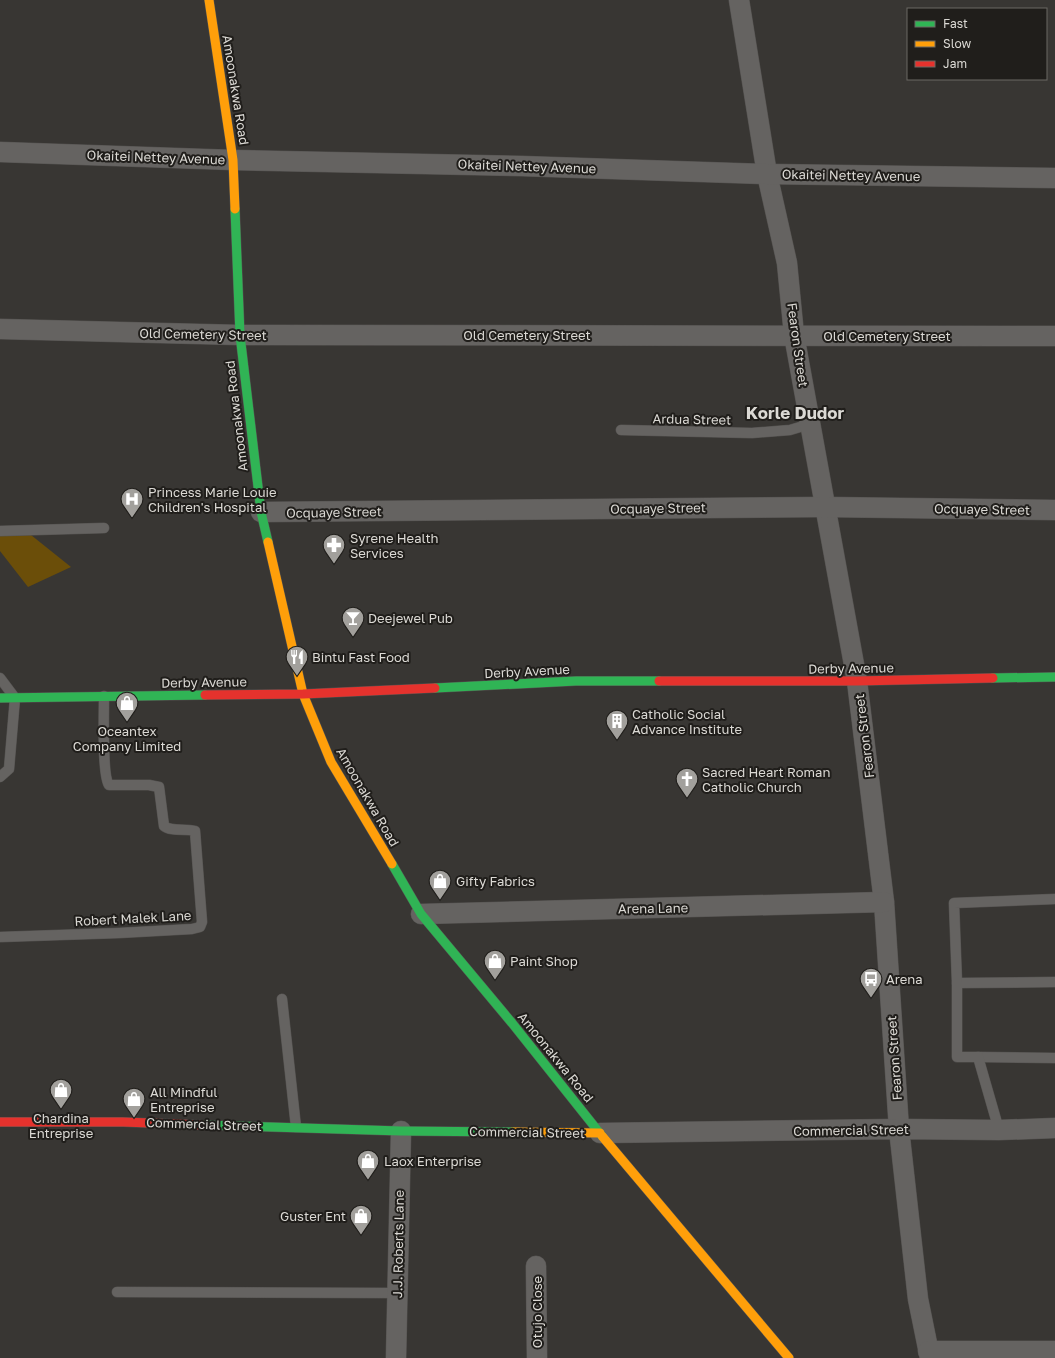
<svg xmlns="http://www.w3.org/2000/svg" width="1055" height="1358" viewBox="0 0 1055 1358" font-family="'Golos Text',sans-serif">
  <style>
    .park { fill: #6b4e09 }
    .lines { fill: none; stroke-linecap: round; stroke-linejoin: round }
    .lane-casing { stroke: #545250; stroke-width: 11 }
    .street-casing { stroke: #545250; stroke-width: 21 }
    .fast-casing { stroke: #545250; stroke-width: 10 }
    .slow-casing { stroke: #545250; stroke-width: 10 }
    .jam-casing { stroke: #545250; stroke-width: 10 }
    .lane { stroke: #656361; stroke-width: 10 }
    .street { stroke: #656361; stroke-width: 20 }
    .fast { stroke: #30b455; stroke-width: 9 }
    .slow { stroke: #ff9f0a; stroke-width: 9 }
    .jam { stroke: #e5322d; stroke-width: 9 }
    .labels { text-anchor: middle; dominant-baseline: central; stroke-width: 4; stroke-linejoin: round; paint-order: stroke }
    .street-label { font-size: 13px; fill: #dbd9d4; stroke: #201e1b }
    .poi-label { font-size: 13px; fill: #dbd9d4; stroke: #201e1b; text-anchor: start }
    .district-label { font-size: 17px; font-weight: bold; fill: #dbd9d4; stroke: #201e1b }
  </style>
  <rect width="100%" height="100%" fill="#383633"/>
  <polygon class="park" points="26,531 71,567 28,587 0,551 0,536"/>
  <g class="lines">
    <g class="lane-casing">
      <g id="lane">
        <polyline points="621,430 752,433 790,430 810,424"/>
        <polyline points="0,531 104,528"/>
        <polyline points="0,678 15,698 9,769 0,777"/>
        <path d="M 0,937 L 119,933 L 192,929 L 200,927 L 202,922 L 195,831 C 186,828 171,832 164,826 L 159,787 L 149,785 L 109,785 C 102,776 104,712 104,696"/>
        <polyline points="957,983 1055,982"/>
        <polyline points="282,999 296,1127"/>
        <polyline points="978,1057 1055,1058"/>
        <polyline points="999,1130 978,1057 957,1057 957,983 954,903 1055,899"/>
        <polyline points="117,1292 397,1293"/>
      </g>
    </g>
    <g class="street-casing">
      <g id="street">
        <polyline points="739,0 767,174 787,263 794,335 857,681 884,902 899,1129 918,1299 930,1358"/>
        <polyline points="0,152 233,160 521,166 767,174 1055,178"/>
        <polyline points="0,329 240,335 1055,336"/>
        <polyline points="261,512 825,507 1055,510"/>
        <polyline points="421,914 884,902"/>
        <polyline points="600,1133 899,1129 999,1130 1055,1128"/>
        <polyline points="536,1266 537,1358"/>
        <polyline points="928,1351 1055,1351"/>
        <polyline points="396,1358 401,1131"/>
      </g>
    </g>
    <g class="fast-casing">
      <g id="fast">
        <polyline points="235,209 240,335 261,512 268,542"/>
        <polyline points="993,678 1055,677"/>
        <polyline points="435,688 576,681 659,681"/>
        <polyline points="0,698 205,695"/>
        <polyline points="392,864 421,914 512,1023 602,1136"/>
        <polyline points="203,1125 401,1131 513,1132"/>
      </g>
    </g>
    <g class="slow-casing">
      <g id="slow">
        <polyline points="209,0 233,160 235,209"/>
        <polyline points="268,542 303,694 331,762 392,864"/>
        <polyline points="513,1132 600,1133"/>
        <polyline points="602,1136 789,1358"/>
      </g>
    </g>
    <g class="jam-casing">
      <g id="jam">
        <polyline points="659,681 857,681 993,678"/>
        <polyline points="205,695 303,694 435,688"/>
        <polyline points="0,1122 123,1122 203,1125"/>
      </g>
    </g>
    <use href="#lane" class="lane"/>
    <use href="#street" class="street"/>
    <use href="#fast" class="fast"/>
    <use href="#slow" class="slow"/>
    <use href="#jam" class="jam"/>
  </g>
  <defs>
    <g id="hospital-pin" transform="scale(1.15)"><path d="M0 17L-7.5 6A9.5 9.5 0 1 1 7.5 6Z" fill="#a2a09c" stroke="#201e1b"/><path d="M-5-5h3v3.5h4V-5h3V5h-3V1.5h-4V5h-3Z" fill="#fff"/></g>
    <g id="pharmacy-pin" transform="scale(1.15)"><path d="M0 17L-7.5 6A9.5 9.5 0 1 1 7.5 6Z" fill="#a2a09c" stroke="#201e1b"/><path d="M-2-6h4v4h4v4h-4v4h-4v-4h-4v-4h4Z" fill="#fff"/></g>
    <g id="bar-pin" transform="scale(1.15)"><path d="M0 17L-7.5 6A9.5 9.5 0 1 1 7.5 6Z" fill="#a2a09c" stroke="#201e1b"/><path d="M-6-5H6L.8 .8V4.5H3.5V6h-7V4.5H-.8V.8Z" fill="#fff"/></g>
    <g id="restaurant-pin" transform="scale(1.15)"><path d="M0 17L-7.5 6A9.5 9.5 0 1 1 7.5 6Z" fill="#a2a09c" stroke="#201e1b"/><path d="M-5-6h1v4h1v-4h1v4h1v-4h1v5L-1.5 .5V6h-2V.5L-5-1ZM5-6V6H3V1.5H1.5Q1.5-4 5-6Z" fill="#fff"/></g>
    <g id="shop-pin" transform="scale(1.15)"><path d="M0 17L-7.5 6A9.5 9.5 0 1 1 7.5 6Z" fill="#a2a09c" stroke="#201e1b"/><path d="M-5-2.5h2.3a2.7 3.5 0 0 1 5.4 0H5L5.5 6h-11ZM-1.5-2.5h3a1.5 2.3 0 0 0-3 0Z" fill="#fff"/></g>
    <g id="building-pin" transform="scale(1.15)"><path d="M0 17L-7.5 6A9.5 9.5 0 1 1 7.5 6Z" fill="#a2a09c" stroke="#201e1b"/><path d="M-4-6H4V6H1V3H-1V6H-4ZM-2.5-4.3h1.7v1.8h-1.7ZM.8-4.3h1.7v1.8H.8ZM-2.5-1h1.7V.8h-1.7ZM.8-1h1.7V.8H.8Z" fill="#fff"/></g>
    <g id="church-pin" transform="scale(1.15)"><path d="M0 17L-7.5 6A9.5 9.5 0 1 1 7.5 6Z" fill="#a2a09c" stroke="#201e1b"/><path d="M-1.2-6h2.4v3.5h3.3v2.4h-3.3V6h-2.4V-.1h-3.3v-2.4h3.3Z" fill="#fff"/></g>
    <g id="bus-pin" transform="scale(1.15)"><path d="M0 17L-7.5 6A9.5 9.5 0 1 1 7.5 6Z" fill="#a2a09c" stroke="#201e1b"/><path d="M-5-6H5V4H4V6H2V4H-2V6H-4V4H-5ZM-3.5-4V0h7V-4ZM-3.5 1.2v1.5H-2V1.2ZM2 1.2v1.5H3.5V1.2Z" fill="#fff"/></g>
  </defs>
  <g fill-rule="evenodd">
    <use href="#hospital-pin" x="132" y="499"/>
    <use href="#pharmacy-pin" x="334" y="545"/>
    <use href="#bar-pin" x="353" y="618"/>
    <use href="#restaurant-pin" x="297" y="657"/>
    <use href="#shop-pin" x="127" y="703"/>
    <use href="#building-pin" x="617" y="721"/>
    <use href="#church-pin" x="687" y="779"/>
    <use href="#shop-pin" x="440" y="881"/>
    <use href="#shop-pin" x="495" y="961"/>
    <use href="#bus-pin" x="871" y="979"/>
    <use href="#shop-pin" x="61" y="1090"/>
    <use href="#shop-pin" x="134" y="1099"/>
    <use href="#shop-pin" x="368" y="1161"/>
    <use href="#shop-pin" x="361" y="1216"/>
  </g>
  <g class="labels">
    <g class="street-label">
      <text transform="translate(236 90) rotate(81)">Amoonakwa Road</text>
      <text transform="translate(156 157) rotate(2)">Okaitei Nettey Avenue</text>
      <text transform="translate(527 166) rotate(2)">Okaitei Nettey Avenue</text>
      <text transform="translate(851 175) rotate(1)">Okaitei Nettey Avenue</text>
      <text transform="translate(203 334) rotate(1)">Old Cemetery Street</text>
      <text x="527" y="335">Old Cemetery Street</text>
      <text x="887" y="336">Old Cemetery Street</text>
      <text transform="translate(798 345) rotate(82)">Fearon Street</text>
      <text transform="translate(236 416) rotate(-97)">Amoonakwa Road</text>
      <text transform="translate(692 419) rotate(1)">Ardua Street</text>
      <text transform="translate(658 508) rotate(-1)">Ocquaye Street</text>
      <text transform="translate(982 509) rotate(1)">Ocquaye Street</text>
      <text transform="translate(334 512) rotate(-1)">Ocquaye Street</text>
      <text transform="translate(851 668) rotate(-1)">Derby Avenue</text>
      <text transform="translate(527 671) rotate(-3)">Derby Avenue</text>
      <text transform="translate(204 682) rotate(-1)">Derby Avenue</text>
      <text transform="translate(864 736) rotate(-97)">Fearon Street</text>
      <text transform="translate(368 797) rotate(60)">Amoonakwa Road</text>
      <text transform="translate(653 908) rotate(-1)">Arena Lane</text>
      <text transform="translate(133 918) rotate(-3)">Robert Malek Lane</text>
      <text transform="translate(556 1057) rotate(51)">Amoonakwa Road</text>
      <text transform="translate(894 1058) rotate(-94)">Fearon Street</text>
      <text transform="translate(204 1124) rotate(2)">Commercial Street</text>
      <text transform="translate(851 1130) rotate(-1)">Commercial Street</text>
      <text transform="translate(527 1132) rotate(1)">Commercial Street</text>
      <text transform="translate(398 1244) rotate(-89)">J.J. Roberts Lane</text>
      <text transform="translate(537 1312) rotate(-90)">Otujo Close</text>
    </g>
    <g class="poi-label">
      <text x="148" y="492">Princess Marie Louie<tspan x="148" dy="15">Children's Hospital</tspan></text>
      <text x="350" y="538">Syrene Health<tspan x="350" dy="15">Services</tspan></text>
      <text x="368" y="618">Deejewel Pub</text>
      <text x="312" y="657">Bintu Fast Food</text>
      <text x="632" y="714">Catholic Social<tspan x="632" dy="15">Advance Institute</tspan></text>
      <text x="127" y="731" text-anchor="middle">Oceantex<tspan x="127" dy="15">Company Limited</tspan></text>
      <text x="702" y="772">Sacred Heart Roman<tspan x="702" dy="15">Catholic Church</tspan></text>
      <text x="456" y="881">Gifty Fabrics</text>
      <text x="510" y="961">Paint Shop</text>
      <text x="886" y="979">Arena</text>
      <text x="150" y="1092">All Mindful<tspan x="150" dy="15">Entreprise</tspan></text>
      <text x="61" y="1118" text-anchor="middle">Chardina<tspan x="61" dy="15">Entreprise</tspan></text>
      <text x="384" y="1161">Laox Enterprise</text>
      <text x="346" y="1216" text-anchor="end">Guster Ent</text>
    </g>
    <g class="district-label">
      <text x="795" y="412">Korle Dudor</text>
    </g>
  </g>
  <rect x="907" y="8" width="140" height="72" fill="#201e1b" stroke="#6b6965"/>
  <rect x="915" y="21" width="20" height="6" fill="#30b455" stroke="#6b6965"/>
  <text x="943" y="28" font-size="12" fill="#dbd9d4">Fast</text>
  <rect x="915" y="41" width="20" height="6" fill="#ff9f0a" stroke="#6b6965"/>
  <text x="943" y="48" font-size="12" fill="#dbd9d4">Slow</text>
  <rect x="915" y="61" width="20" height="6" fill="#e5322d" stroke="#6b6965"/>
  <text x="943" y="68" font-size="12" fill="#dbd9d4">Jam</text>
</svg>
